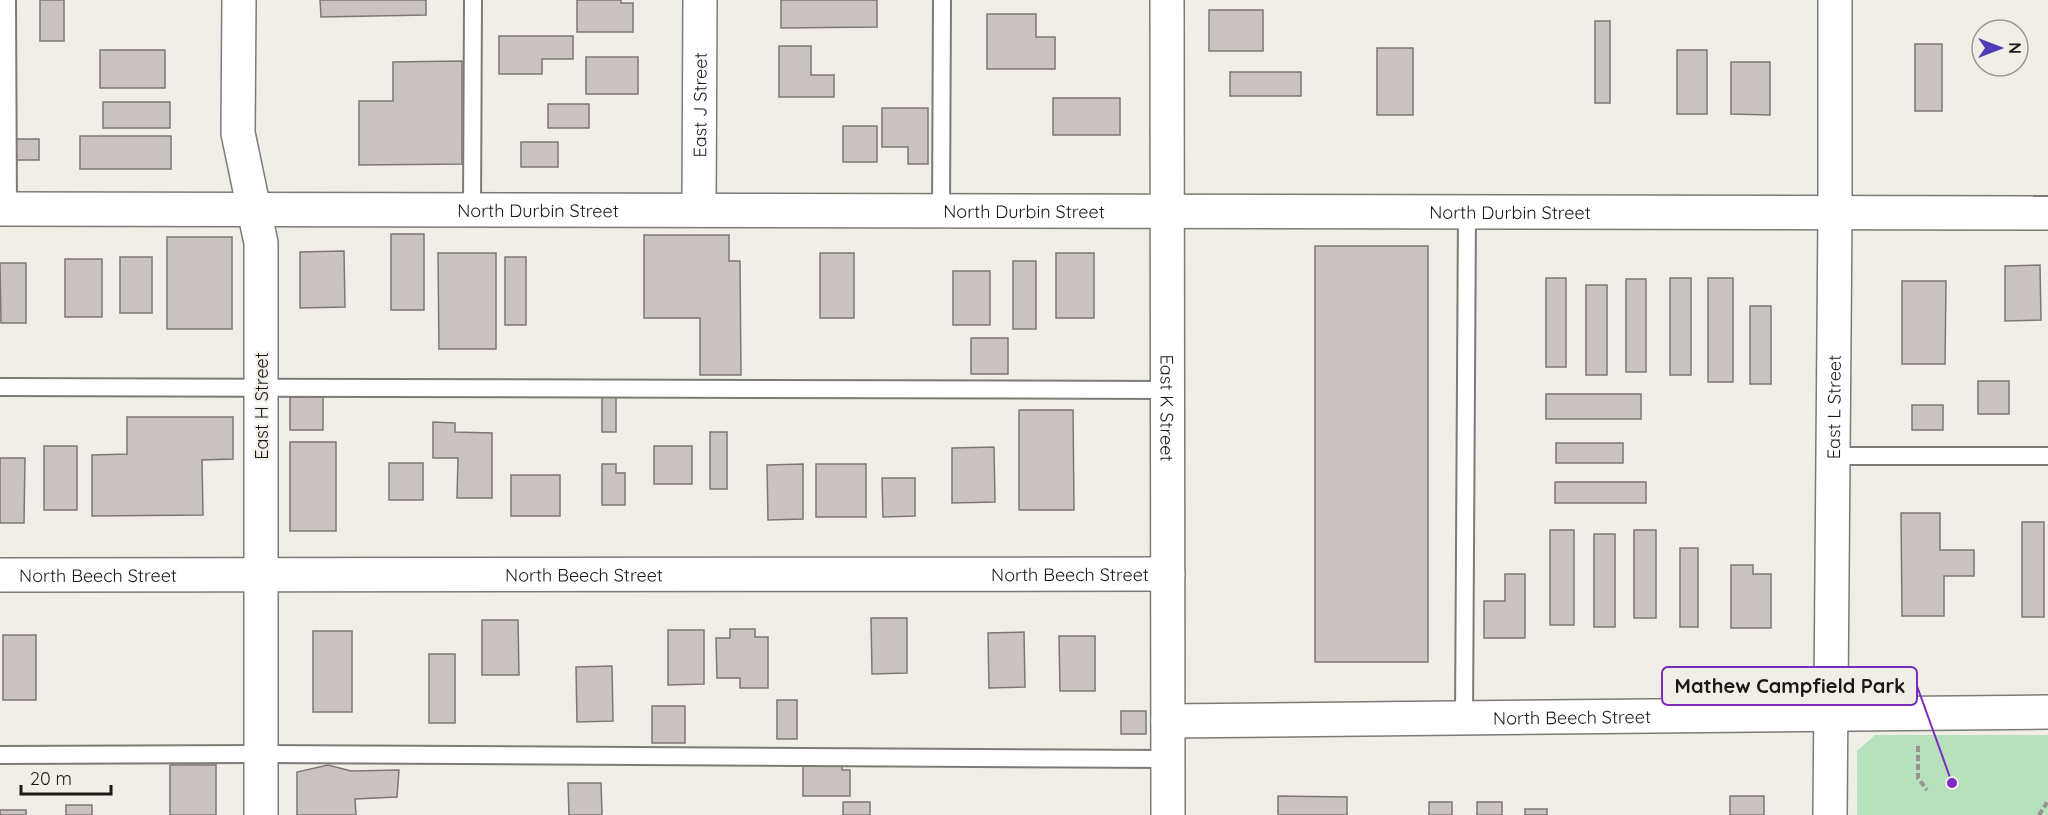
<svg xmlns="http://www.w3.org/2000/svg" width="2048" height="815" viewBox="0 0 2048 815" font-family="Quicksand,sans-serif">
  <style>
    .green { fill: #b7e1bc }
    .building { fill: #cbc3c2; stroke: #7e7776; stroke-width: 1.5 }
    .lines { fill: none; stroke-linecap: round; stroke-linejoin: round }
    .lane-casing { stroke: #7d7b75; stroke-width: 20 }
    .street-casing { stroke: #7d7b75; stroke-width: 36 }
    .secondary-casing { stroke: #7d7b75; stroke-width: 36 }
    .path { stroke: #96948f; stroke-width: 4; stroke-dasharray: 6 3; stroke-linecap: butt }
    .lane { stroke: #fff; stroke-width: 16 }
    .street { stroke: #fff; stroke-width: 33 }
    .secondary { stroke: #fff; stroke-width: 33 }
    .labels { text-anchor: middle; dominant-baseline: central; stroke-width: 4.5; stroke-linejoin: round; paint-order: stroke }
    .street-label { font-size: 18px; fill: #1a1917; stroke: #f0eee7 }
    .leader { fill: none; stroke: #7b2cbf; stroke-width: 2 }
    .callout-dot { fill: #7b2cbf; stroke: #f0eee7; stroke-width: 2 }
    .callout { fill: #f0eee7; stroke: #7b2cbf; stroke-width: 2 }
    .callout-label { font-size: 20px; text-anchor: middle; font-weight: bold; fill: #1a1917 }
  </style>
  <rect width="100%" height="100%" fill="#f0eee7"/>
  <polygon class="green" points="1875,735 2048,735 2048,815 1857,815 1857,751"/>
  <g class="building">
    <rect x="40" y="0" width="24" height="41"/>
    <polygon points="320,0 426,0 426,15 321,17"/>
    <polygon points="577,0 621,0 621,3 633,3 633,32 577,32"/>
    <polygon points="781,0 877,0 877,27 781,28"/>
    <rect x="1209" y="10" width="54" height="41"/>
    <polygon points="987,14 1036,14 1036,37 1055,37 1055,69 987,69"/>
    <rect x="1595" y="21" width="15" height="82"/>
    <polygon points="499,36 573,36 573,59 542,59 542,74 499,74"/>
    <rect x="1915" y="44" width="27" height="67"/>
    <polygon points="779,46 811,46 811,75 834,75 834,97 779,97"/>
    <rect x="1377" y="48" width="36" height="67"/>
    <rect x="100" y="50" width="65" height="38"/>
    <rect x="1677" y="50" width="30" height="64"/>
    <rect x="586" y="57" width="52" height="37"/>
    <polygon points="462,61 462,164 359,165 359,101 393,101 393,62"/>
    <polygon points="1731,62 1770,62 1770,115 1731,114"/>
    <rect x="1230" y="72" width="71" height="24"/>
    <rect x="1053" y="98" width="67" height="37"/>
    <rect x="103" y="102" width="67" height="26"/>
    <rect x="548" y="104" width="41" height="24"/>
    <polygon points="882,108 928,108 928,164 908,164 908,147 882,147"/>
    <rect x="843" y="126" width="34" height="36"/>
    <rect x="80" y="136" width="91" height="33"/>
    <rect x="16" y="139" width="23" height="21"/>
    <rect x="521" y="142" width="37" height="25"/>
    <rect x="391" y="234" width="33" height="76"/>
    <polygon points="644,235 729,235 729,261 740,261 741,375 700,375 700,318 644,318"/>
    <rect x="167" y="237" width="65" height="92"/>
    <rect x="1315" y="246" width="113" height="416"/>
    <polygon points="344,251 345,307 300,308 300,252"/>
    <polygon points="438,253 496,253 496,349 439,349"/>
    <rect x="820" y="253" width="34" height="65"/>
    <rect x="1056" y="253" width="38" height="65"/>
    <rect x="120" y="257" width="32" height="56"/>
    <rect x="505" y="257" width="21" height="68"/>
    <rect x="65" y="259" width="37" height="58"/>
    <rect x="1013" y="261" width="23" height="68"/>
    <polygon points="0,263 26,263 26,323 1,323"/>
    <polygon points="2040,265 2041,320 2005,321 2005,266"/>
    <rect x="953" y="271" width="37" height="54"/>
    <rect x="1546" y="278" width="20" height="89"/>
    <rect x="1670" y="278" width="21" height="97"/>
    <rect x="1708" y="278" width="25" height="104"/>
    <rect x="1626" y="279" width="20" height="93"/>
    <polygon points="1902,281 1946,281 1945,364 1902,364"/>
    <rect x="1586" y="285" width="21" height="90"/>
    <rect x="1750" y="306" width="21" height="78"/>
    <rect x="971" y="338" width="37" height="36"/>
    <rect x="1978" y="381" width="31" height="33"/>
    <rect x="1546" y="394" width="95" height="25"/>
    <rect x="290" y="397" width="33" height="33"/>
    <rect x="602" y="397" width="14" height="35"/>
    <rect x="1912" y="405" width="31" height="25"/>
    <polygon points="1019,410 1073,410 1074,510 1019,510"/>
    <polygon points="127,417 233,417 233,459 202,460 203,515 92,516 92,455 127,454"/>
    <polygon points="433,422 455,423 455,432 492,433 492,498 457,498 458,458 433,458"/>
    <rect x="710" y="432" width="17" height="57"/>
    <rect x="290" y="442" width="46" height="89"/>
    <rect x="1556" y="443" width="67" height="20"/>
    <rect x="44" y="446" width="33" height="64"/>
    <rect x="654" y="446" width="38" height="38"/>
    <polygon points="994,447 995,502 952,503 952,448"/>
    <polygon points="0,458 25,458 24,523 0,523"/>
    <rect x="389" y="463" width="34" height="37"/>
    <polygon points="602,464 616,464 616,473 625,473 625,505 602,505"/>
    <polygon points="803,464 803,519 768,520 767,465"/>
    <rect x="816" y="464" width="50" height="53"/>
    <rect x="511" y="475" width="49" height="41"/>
    <polygon points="882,478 915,478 915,516 883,517"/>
    <rect x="1555" y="482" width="91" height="21"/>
    <polygon points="1901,513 1940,513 1940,550 1974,550 1974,576 1944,576 1944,616 1902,616"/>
    <rect x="2022" y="522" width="22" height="95"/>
    <rect x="1550" y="530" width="24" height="95"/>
    <rect x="1634" y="530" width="22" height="88"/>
    <rect x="1594" y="534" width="21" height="93"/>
    <rect x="1680" y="548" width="18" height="79"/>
    <polygon points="1731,565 1753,565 1753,574 1771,574 1771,628 1731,628"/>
    <polygon points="1505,574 1525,574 1525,638 1484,638 1484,601 1505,601"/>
    <polygon points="871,618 907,618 907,673 872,674"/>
    <polygon points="482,620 518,620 519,675 482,675"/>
    <polygon points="730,629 755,629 755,637 768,637 768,688 740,688 740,678 717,678 716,638 730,638"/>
    <polygon points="668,630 704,630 704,684 668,685"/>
    <rect x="313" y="631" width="39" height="81"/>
    <polygon points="1024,632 1025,687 989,688 988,633"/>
    <rect x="3" y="635" width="33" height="65"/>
    <polygon points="1059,636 1095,636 1095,691 1060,691"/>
    <rect x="429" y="654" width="26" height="69"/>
    <polygon points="612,666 613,721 577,722 576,667"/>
    <rect x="777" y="700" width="20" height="39"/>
    <rect x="652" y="706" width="33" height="37"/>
    <rect x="1121" y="711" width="25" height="23"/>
    <polygon points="803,762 842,762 842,770 850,770 850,796 803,796"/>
    <rect x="170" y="765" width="46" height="50"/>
    <polygon points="328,765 351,771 399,770 397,797 355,799 356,815 297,815 297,772"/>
    <polygon points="568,783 601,783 602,815 569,815"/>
    <polygon points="1278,796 1347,797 1347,815 1278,815"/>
    <rect x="1730" y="796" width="34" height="19"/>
    <rect x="843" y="802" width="27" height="13"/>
    <rect x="1429" y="802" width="23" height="13"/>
    <rect x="1477" y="802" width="25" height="13"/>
    <rect x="66" y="805" width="26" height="10"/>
    <rect x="1525" y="809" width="22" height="6"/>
    <rect x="0" y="810" width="26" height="5"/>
  </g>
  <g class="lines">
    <g class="lane-casing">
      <g id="lane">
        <polyline points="7,0 8,209"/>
        <polyline points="472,209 473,0"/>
        <polyline points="941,210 942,0"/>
        <polyline points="0,387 1168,390"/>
        <polyline points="1833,456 2048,456"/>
        <polyline points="1464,718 1467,212"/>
        <polyline points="0,755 261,754 1168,759"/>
      </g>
    </g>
    <g class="street-casing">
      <g id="street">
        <polyline points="239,0 238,133 261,243 261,815"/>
        <path id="s1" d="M 0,209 L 2048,213"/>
        <path id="s2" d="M 699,210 L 700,0"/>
        <path id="s3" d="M 0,575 L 1168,574"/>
        <path id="s4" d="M 1168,721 L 2048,712"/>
        <path id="s5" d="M 1830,815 L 1835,212 L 1835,0"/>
      </g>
    </g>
    <g class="secondary-casing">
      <g id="secondary">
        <path id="s6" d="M 1167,0 L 1168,815"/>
      </g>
    </g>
    <g class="path">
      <polyline points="1918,746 1918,778 1927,790"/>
      <polyline points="2039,815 2048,801"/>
    </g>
    <use href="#lane" class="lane"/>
    <use href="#street" class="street"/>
    <use href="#secondary" class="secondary"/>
  </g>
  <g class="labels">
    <g class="street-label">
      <text stroke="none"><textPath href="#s2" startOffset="105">East J Street</textPath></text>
      <text stroke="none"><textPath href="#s1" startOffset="538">North Durbin Street</textPath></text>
      <text stroke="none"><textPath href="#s1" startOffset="1024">North Durbin Street</textPath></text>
      <text stroke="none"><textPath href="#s1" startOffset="1510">North Durbin Street</textPath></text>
      <text transform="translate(261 406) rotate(-90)">East H Street</text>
      <text stroke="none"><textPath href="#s6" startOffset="408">East K Street</textPath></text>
      <text stroke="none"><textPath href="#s5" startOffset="408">East L Street</textPath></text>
      <text stroke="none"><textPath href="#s3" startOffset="584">North Beech Street</textPath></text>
      <text stroke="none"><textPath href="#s3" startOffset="1070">North Beech Street</textPath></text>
      <text stroke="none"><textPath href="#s3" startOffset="98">North Beech Street</textPath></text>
      <text stroke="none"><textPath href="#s4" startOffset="404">North Beech Street</textPath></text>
    </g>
  </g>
  <path class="leader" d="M1952 783L1917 686"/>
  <circle class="callout-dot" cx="1952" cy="783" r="6"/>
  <rect class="callout" x="1662" y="667" width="255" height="38" rx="6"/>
  <g class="callout-label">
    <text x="1790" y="693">Mathew Campfield Park</text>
  </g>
  <g transform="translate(2000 48) rotate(90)"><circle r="28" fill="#f0eee7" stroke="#9a9994" stroke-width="1.5"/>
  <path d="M0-4.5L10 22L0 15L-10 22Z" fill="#4f3eb5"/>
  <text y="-9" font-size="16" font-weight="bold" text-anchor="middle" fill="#1a1917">N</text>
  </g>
  <path d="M21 785v9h90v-9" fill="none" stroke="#1a1917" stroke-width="3"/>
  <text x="30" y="785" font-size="18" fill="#1a1917" stroke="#f0eee7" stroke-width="4.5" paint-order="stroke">20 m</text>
</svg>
